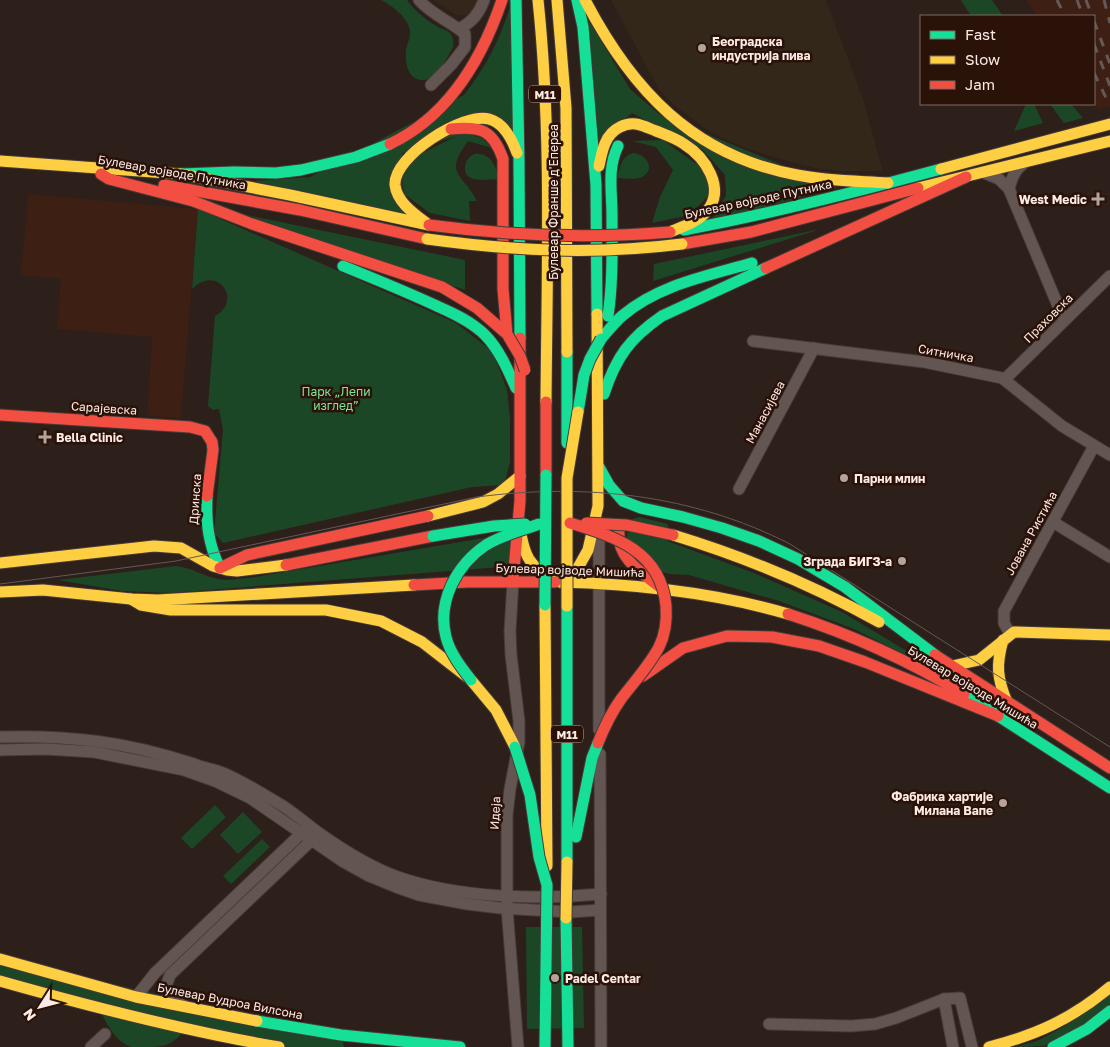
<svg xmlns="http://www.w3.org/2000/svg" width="1110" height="1047" viewBox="0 0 1110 1047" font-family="'Golos Text',sans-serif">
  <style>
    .built { fill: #3d1f14 }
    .industrial { fill: #322719 }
    .medical { fill: #34261b }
    .green { fill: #1c4726 }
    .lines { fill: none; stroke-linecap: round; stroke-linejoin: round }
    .street-casing { stroke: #473b37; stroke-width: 13 }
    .fast-casing { stroke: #473b37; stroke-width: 13 }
    .slow-casing { stroke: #473b37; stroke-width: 13 }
    .jam-casing { stroke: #473b37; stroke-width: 13 }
    .street { stroke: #635652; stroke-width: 11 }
    .fast { stroke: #16e098; stroke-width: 11 }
    .slow { stroke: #ffcf43; stroke-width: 11 }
    .jam { stroke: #f24e42; stroke-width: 11 }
    .tram { stroke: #645956; stroke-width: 1 }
    .rail { stroke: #645956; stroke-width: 3; stroke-dasharray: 9 9; stroke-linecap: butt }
    .fast-bridge-casing { stroke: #473b37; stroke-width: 13; stroke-linecap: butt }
    .slow-bridge-casing { stroke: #473b37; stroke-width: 13; stroke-linecap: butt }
    .jam-bridge-casing { stroke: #473b37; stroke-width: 13; stroke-linecap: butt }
    .fast-bridge { stroke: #16e098; stroke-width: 11 }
    .slow-bridge { stroke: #ffcf43; stroke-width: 11 }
    .jam-bridge { stroke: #f24e42; stroke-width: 11 }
    .poi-dot { fill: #b4a39d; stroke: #2a1209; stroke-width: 2 }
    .labels { text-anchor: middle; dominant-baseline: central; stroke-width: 5; stroke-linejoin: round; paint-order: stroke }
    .shield { fill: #2a1209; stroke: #bea9a2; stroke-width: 1 }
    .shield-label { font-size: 11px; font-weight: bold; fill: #fdeae4 }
    .poi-label { font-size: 12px; font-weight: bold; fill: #fdeae4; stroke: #2a1209; text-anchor: start }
    .street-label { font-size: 12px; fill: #fdeae4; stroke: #2a1209 }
    .park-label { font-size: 12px; fill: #78e894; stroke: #2a1209 }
  </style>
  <rect width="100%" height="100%" fill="#2d1f1a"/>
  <g class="built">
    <polygon points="1026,0 1110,0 1110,107 1099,110 1094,102 1094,16 1037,16"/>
    <polygon points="28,194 198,209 181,418 147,416 152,337 57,329 61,279 21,275"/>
  </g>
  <polygon class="industrial" points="611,0 826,0 863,99 883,171 839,171 814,168 776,158 743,147 710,132 674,105 659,90"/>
  <polygon class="medical" points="433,0 478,0 476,8 466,16 456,15"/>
  <g class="green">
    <path d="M 381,0 L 407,0 C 415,11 426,20 438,27 C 441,29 446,30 449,32 C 453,36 454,42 453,47 C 447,58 436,81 422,80 C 407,79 405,62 406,49 C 408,41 412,36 409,27 C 404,14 392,6 381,0 Z"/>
    <polygon points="961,0 992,0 1003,16 971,16"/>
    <path d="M 512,1 L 513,133 L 502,122 L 402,153 L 403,214 L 253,181 L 310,177 L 464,95 C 488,64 500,39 512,1 Z"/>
    <polygon points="586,16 630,89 659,114 837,188 711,221 726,195 725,175 703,150 632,113 599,140"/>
    <polygon points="1026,104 1034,104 1043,123 1014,131"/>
    <polygon points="1050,104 1071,104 1083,118 1064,123"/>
    <path d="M 464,132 L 483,139 L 492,148 L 468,141 C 443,175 463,173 477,201 L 469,201 L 470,221 L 430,213 L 404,194 L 402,175 L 417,156 Z"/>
    <polygon points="663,140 706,171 710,194 690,215 652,223 660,197 673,170 656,147 632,141"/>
    <path d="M 633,153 C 643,153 656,166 645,175 C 639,181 625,178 617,178 C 620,167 621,157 633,153 Z"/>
    <path d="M 474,154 C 491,152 495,166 500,179 C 488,179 463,185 465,166 C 466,160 469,157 474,154 Z"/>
    <path d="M 198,209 L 456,323 L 493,352 L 507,390 L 510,419 L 510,462 L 504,485 L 472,487 L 223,543 L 214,533 L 223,430 L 219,409 L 213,410 L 208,406 L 215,316 C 243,301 218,263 192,289 Z"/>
    <polygon points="247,215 465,260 465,290"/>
    <polygon points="821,229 653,281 654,264"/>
    <polygon points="639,517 668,524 667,541 754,573 842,612 948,676 854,629 779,601 689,575 670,574 649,569 626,542 630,520"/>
    <path d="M 513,533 L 512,566 L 170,593 L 122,591 L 58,580 L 176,566 C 191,568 200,574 214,578 C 227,582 242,578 255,577 Z"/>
    <polygon points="215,805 226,817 192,849 181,838"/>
    <polygon points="243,812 262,832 238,854 220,835"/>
    <polygon points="262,839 270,847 231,884 223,876"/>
    <polygon points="526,927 582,927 584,1028 527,1029"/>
    <polygon points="0,959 341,1035 344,1047 279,1047 0,981"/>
    <polygon points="1110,994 1110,1004 1086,1024 1044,1046 1015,1047 1037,1041 1065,1026"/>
    <path d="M 102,1014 L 183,1032 C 174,1043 165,1047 151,1047 C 145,1047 137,1047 131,1047 C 117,1042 108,1027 102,1014 Z"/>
  </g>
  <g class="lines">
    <g class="street-casing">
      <g id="street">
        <path d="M 419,0 C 432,15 450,21 465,34 L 465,47 L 451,65 L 431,85"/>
        <path d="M 459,29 C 472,22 479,14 484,0"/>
        <polyline points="984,173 999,179 1009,189 1064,320"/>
        <path d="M 1009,189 C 1012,177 1015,170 1024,163"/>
        <polyline points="753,341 924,362 1002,378 1062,426 1110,455"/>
        <polyline points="1005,379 1110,276"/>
        <polyline points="739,489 814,348"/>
        <polyline points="1053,522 1110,557"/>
        <polyline points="513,581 510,631 511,655 519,721 519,742 510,789 507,815 507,908 518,1047"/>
        <polyline points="1010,634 1004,623 1004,611 1094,446"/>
        <polyline points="599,730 599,531"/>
        <path d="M 0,737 C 71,735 126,742 194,764 C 203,768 214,769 223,773 C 244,782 263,794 283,806 C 295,814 307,824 319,833 C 343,850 370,867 398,877 C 458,898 538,900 601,894"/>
        <polyline points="0,750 45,749 94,752 184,770 215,781 250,798 342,861 369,876 396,887 419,895 467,904 500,908 571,912 600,910"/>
        <polyline points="600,754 601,1047"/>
        <polyline points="136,997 155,973 306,829"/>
        <polyline points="944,999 953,1047"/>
        <polyline points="183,1005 168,994 165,989 170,975 316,836"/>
        <polyline points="769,1024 851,1026 875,1024 896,1018 944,999 960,998 972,1047"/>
        <polyline points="91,1047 105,1034"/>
      </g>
    </g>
    <g class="fast-casing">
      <g id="fast">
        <polyline points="516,0 519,162 520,338"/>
        <polyline points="577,0 583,27 596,185 597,314"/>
        <polyline points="181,174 234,172 276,173 301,170 356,157 390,144"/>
        <path d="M 684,230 C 771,214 856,192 941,169"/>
        <path d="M 343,266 C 375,279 407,292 439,307 C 455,314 472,322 485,335 C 499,349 508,370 516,388"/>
        <path d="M 608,316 C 613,282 612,249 612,215 C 612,191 607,169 618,146"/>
        <path d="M 601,339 C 608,331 614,323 622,316 C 658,285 707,276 752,263"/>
        <polyline points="567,352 567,443"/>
        <path d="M 604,394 C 616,357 630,338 662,316 L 766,268"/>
        <polyline points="599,467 609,485 623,501 641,508 683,517 722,528 759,541 798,559 845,587 935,655"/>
        <path d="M 207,496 C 206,522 208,544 220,568"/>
        <polyline points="567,606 567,862"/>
        <polyline points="964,694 1110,788"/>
        <polyline points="576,837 592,758 598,743"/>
        <polyline points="566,918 568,1047"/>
        <polyline points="257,1021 341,1035 460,1047"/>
        <polyline points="1053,1047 1087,1029 1110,1011"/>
      </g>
    </g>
    <g class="slow-casing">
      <g id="slow">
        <path d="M 538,0 C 552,133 547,268 546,402"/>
        <polyline points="557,0 566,108 567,352"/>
        <path d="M 585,0 C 632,90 693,156 797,175 C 827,181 858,181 888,183"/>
        <polyline points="0,161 181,174 290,195 429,225"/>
        <path d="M 599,166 C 602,151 605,134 620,127 C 634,120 643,126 656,131 C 666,135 675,138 684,144 C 705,157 726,188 707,211 C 698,222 682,227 670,232"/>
        <polyline points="941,169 1110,124"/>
        <polyline points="918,188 1110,141"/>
        <path d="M 429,225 C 416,215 397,203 395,185 C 393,156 464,112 489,119 C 504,123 512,139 517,153"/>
        <polyline points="428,516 483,502 498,494 520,476"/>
        <path d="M 519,521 C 523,554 528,569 560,582 L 570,576 L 579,566 L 588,550 L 598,506 L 597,314"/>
        <path d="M 673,535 C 745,557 813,585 879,622"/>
        <polyline points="0,563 154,546 181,548 213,566 227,570 237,571 286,565"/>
        <path d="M 560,582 C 638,584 713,592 788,614"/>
        <polyline points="0,592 43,590 131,599 158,600 414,585"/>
        <polyline points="131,599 141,605 171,610 326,610 381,621 422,642 471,680 496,710 515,747"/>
        <polyline points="545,605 547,866"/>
        <path d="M 1003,640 C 996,665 997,678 1007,702"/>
        <polyline points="952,666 979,660 1014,632 1110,635"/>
        <polyline points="0,959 136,997 257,1021"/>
        <path d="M 0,981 C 92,1007 185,1031 279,1047"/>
        <path d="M 989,1047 C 1036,1035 1072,1019 1110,987"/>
      </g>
    </g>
    <g class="jam-casing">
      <g id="jam">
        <path d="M 451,129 C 481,126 493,130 503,159 L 503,289 L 507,334"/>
        <path d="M 390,144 C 449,116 482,59 502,0"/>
        <polyline points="101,174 109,179 193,201 252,224 442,287 477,308 507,334"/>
        <polyline points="164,185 300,210 427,239"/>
        <polyline points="682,244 751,232 918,188"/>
        <polyline points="766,268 966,177"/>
        <polyline points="0,415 190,427 205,431 212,442 213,450 207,496"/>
        <polyline points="546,475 546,402"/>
        <path d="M 619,533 C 617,558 642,573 660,587"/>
        <polyline points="286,565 433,536"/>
        <polyline points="220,568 247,555 428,516"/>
        <polyline points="513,581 520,501 520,338"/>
        <polyline points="414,585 467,582 555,582"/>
        <path d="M 788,614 C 850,634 908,660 964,694"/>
        <polyline points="935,655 1110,768"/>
        <polyline points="643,676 683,648 727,636 772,637 819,646 865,662 998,716"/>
      </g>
    </g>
    <use href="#street" class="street"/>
    <use href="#fast" class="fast"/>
    <use href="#slow" class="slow"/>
    <use href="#jam" class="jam"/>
    <path class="tram" d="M 0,584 L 176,561 L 477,497 C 585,483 692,494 790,544 L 1110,747"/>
    <g class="rail">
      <polyline points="1057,0 1065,16"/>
      <polyline points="1077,0 1083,16"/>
      <polyline points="1086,0 1092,16"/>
      <polyline points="1104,0 1110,23"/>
      <polyline points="1094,21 1110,64"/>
      <polyline points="1094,44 1110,86"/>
      <polyline points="1094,73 1109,104"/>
    </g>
    <g class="fast-bridge-casing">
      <g id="fast-bridge">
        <polyline points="578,412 584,375 590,359 601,339"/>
        <polyline points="433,536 494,526 525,524"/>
        <polyline points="545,605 546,475"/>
        <path d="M 471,680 C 461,667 450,653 446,637 C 437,602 456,565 486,545 C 502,535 521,531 539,524"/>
        <polyline points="515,747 530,795 539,857 547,885 545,1047"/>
      </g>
    </g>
    <g class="slow-bridge-casing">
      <g id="slow-bridge">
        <path d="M 427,239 C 514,251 595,255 682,244"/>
        <polyline points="567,606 567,478 578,412"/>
        <polyline points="566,918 567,862"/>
      </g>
    </g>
    <g class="jam-bridge-casing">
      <g id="jam-bridge">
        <path d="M 429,225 C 510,236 589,239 670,232"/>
        <polyline points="507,334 520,356 525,370"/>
        <path d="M 570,523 C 616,537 661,551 666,606 C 667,620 665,635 659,647 C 649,666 634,682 621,699 C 611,713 604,728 598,743"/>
        <polyline points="586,523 627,525 673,535"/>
      </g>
    </g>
    <use href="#fast-bridge" class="fast-bridge"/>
    <use href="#slow-bridge" class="slow-bridge"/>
    <use href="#jam-bridge" class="jam-bridge"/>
  </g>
  <g class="poi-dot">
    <circle cx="702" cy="48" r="5"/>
    <path d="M1095.5 191.5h5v5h5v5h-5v5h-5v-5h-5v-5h5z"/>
    <path d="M42.5 429.5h5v5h5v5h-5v5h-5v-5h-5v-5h5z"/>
    <circle cx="844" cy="478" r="5"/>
    <circle cx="902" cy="561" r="5"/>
    <circle cx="1003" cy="803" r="5"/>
    <circle cx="555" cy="978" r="5"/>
  </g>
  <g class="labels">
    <g class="shield">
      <rect x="529" y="85.5" width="32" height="17" rx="4"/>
      <rect x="551" y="725.5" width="32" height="17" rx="4"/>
    </g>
    <g class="shield-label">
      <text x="545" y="94">M11</text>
      <text x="567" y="734">M11</text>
    </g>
    <g class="poi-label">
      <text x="712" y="41">Београдска<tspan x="712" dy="14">индустрија пива</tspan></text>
      <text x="1087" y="199" text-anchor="end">West Medic</text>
      <text x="56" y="437">Bella Clinic</text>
      <text x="854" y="478">Парни млин</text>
      <text x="892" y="561" text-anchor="end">Зграда БИГЗ-а</text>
      <text x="993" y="796" text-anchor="end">Фабрика хартије<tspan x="993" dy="14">Милана Вапе</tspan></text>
      <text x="565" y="978">Padel Centar</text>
    </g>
    <g class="street-label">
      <text transform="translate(172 172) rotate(10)">Булевар војводе Путника</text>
      <text transform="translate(758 199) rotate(-12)">Булевар војводе Путника</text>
      <text transform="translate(553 202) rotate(-90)">Булевар Франше д'Епереа</text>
      <text transform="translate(1048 318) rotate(-45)">Праховска</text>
      <text transform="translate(946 353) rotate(10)">Ситничка</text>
      <text transform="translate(104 408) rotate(4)">Сарајевска</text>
      <text transform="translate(765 412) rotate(-62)">Манасијева</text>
      <text transform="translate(195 499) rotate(-86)">Дринска</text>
      <text transform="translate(1031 533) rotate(-61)">Јована Ристића</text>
      <text transform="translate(570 570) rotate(2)">Булевар војводе Мишића</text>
      <text transform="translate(973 687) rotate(31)">Булевар војводе Мишића</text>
      <text transform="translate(495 813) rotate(-87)">Идеја</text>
      <text transform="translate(230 1001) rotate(11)">Булевар Вудроа Вилсона</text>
    </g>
    <g class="park-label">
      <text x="336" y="391">Парк „Лепи<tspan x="336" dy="14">изглед”</tspan></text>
    </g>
  </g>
  <rect x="920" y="15" width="175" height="90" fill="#2a1209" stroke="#7e6861"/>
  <rect x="930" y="31" width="25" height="8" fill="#16e098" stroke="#7e6861"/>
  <text x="965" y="40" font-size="15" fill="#fdeae4">Fast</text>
  <rect x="930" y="56" width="25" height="8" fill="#ffcf43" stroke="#7e6861"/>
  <text x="965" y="65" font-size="15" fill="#fdeae4">Slow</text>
  <rect x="930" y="81" width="25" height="8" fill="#f24e42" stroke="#7e6861"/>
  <text x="965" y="90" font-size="15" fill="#fdeae4">Jam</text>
  <g transform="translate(40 1007) rotate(234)" stroke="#2a1209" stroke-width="4" paint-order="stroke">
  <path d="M0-4L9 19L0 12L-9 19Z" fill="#fdeae4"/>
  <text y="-8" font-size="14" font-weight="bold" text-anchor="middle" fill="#fdeae4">N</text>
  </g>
</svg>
